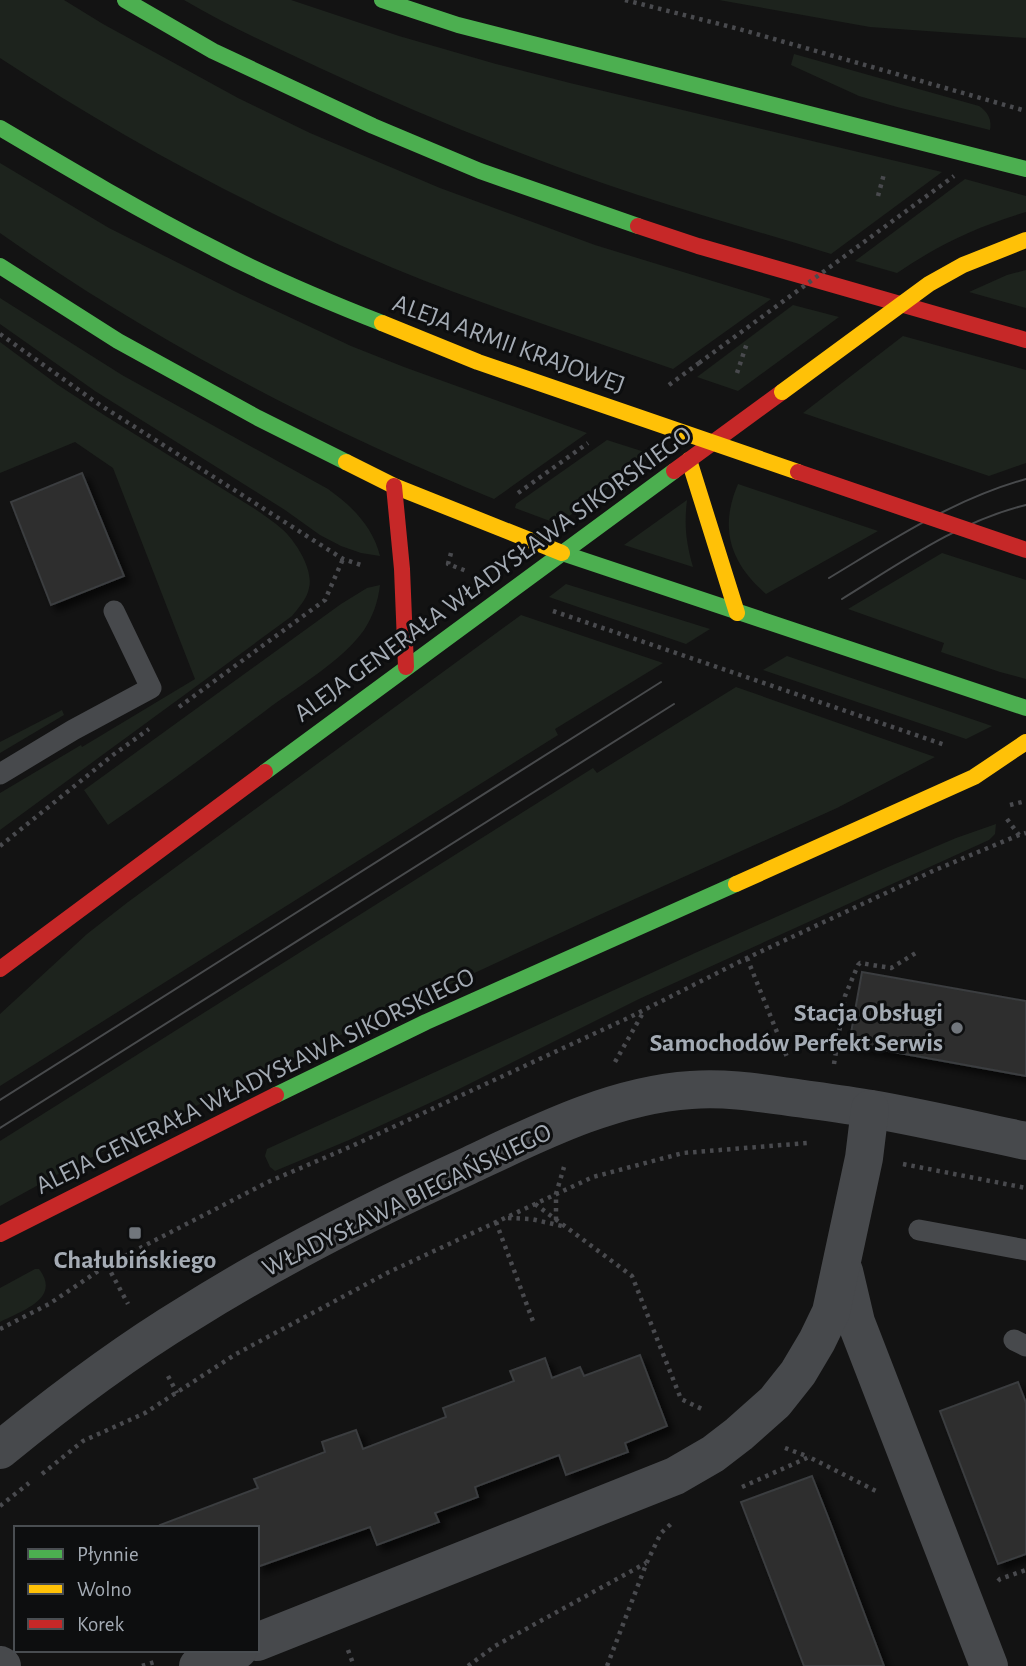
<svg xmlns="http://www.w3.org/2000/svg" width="1026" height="1666" viewBox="0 0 1026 1666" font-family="'Alegreya Sans',sans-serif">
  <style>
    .green { fill: #1d231d }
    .building { fill: #2d2e2e; stroke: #3b3d3f; stroke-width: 2; filter: url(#shadow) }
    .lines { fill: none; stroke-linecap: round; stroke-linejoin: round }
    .path { stroke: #494a4e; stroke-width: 4.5; stroke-dasharray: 3.5 5; stroke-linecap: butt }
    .lane { stroke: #47494c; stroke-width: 21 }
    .street { stroke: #47494c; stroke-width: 38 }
    .fast { stroke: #4caf50; stroke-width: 16 }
    .slow { stroke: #ffc107; stroke-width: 16 }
    .jam { stroke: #c62828; stroke-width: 16 }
    .tram { stroke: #484a4c; stroke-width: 2 }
    .path-bridge { stroke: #494a4e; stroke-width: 4.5; stroke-dasharray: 3.5 5; stroke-linecap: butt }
    .fast-bridge { stroke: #4caf50; stroke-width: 16 }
    .slow-bridge { stroke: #ffc107; stroke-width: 16 }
    .jam-bridge { stroke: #c62828; stroke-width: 16 }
    .poi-dot { fill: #71767c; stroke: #0d0e0f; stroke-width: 2.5 }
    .labels { text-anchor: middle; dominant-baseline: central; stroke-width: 6; stroke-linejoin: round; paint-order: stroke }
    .street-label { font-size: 26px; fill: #a4abb4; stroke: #0d0e0f }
    .poi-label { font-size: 26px; font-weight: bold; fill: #a4abb4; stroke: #0d0e0f; text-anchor: end }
  </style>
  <defs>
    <filter id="shadow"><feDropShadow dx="6" dy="6" stdDeviation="3.5" flood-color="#0009"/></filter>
  </defs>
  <rect width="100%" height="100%" fill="#131313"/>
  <g class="green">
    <path d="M 0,0 L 64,0 L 103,24 L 238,98 L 310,133 L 440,188 L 595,245 L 771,299 L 673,369 C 580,336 485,306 393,268 C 256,210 124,140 0,58 Z"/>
    <path d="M 184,0 L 291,0 L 399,36 L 496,64 L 570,83 L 942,172 L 831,254 C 767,234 702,216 638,195 C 530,159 425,117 322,69 C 275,47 228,26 184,0 Z"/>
    <polygon points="719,0 1026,0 1026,38 870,27"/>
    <path d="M 794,54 L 979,106 C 988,112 992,120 990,130 L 897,107 L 859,96 L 791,65 Z"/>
    <path d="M 0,163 L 109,228 L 236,292 L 351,346 L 404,367 L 587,433 L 494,499 C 320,428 153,341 0,233 Z"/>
    <path d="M 965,179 L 1026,196 L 1026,212 C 976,227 940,244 897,273 L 855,261 Z"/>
    <polygon points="1026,270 1026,308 969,292 1007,275"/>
    <path d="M 0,298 L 122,375 L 328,489 C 352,506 373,527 380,556 L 361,553 L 341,546 L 320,535 L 285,510 L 95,391 L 0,324 Z"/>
    <polygon points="793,305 839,317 738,391 697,377"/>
    <polygon points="903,336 1026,370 1026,463 989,476 803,413"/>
    <path d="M 0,342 L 58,385 L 104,415 L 255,509 C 264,515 274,522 282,529 C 295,540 314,570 309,588 C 307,599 299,607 292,616 L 0,830 L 0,793 L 81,745 L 82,747 L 195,679 L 113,468 L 75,442 L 0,473 Z"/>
    <polygon points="607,440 654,455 558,524 515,508 516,504"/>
    <path d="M 738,484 L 878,531 L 766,594 C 730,563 719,528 738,484 Z"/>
    <path d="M 687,500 C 684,526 686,542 693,567 L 624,545 Z"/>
    <polygon points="942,553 1026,580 1026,679 1000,672 941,652 944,643 848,609"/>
    <polygon points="566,584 710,629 686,644 549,597"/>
    <path d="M 380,585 C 378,602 373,616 364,630 C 343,660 299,686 269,708 C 216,748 163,787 108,825 L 84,790 L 341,604 L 367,588 Z"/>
    <polygon points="521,615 663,663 555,729 558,735 0,1086 0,1014 87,934 128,902"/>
    <polygon points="787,656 992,726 966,739 763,670"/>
    <polygon points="736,687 935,757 837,808 597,916 332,1039 62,1172 0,1206 0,1141 593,768 597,773"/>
    <polygon points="62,710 64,715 0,753 0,742"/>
    <polygon points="996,824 995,834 989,840 639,999 447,1095 349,1140 275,1171 270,1167 265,1156 267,1149 326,1122 695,953 888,867 956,838"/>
    <path d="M 35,1269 L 39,1269 C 62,1299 21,1311 0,1322 L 0,1288 Z"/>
  </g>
  <g class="building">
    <polygon points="82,473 124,576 51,605 11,502"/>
    <polygon points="862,972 1026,1001 1026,1076 849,1044"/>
    <polygon points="640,1355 667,1426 625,1443 628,1452 566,1475 559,1455 475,1487 478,1497 435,1513 439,1522 377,1545 370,1527 257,1567 257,1528 161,1528 160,1525 258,1488 254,1479 325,1452 322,1442 356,1430 363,1449 446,1417 443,1408 514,1381 510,1371 545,1358 552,1378 580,1367 584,1376"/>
    <polygon points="1018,1382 1026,1403 1026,1554 998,1564 940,1411"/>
    <polygon points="812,1476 830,1522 884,1666 804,1666 741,1502"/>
  </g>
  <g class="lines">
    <g class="path">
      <polyline points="625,0 739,29 1026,111"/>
      <polyline points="878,196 884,174"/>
      <polyline points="0,334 97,403 343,559 361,565"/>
      <polyline points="737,373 747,343"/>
      <polyline points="669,385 699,363"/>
      <polyline points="518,493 588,443"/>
      <polyline points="451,553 448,564 469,572"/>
      <polyline points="553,611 945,745"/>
      <polyline points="179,707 325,600 343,559"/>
      <polyline points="1010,805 1026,801"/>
      <polyline points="1007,819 1019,835"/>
      <polyline points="0,846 113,755 149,729"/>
      <polyline points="747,958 787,1057"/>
      <polyline points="615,1062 644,1011"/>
      <polyline points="834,1064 845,996 858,965 860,963 891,968 919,951"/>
      <polyline points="903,1164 1026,1188"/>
      <polyline points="535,1204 632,1276 681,1399 704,1410"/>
      <polyline points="508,1218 531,1219 562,1226"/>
      <polyline points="556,1220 556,1194 564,1167"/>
      <polyline points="496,1222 534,1324"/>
      <polyline points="107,1265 128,1304"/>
      <polyline points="0,1329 49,1304 107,1265 268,1182 352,1146 628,1018 747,958 935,870 1019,835 1026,833"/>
      <polyline points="168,1376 177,1393"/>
      <polyline points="785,1448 809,1457"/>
      <polyline points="42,1474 83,1441 145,1413 236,1354 389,1272 593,1177 683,1153 807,1143"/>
      <polyline points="742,1487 809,1457 876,1491"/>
      <polyline points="0,1506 29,1483"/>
      <polyline points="998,1581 1000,1579 1026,1570"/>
      <polyline points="348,1650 354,1666"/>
      <polyline points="142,1666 158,1661"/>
      <polyline points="468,1666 495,1646 646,1563"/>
      <polyline points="607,1666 647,1562 661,1533 672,1523"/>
    </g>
    <g class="lane">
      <polyline points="0,774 73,730 151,688 114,611"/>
      <polyline points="919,1230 1026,1250"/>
      <polyline points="1014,1340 1026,1346"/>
    </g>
    <g class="street">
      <polyline points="844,1271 856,1322 989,1666"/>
      <path d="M 0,1450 C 60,1401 122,1354 188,1314 C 277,1258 372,1210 468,1166 C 538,1133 613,1095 691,1090 C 729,1087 766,1094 804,1099 C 826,1102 849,1105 871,1109 C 923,1118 974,1130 1026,1141"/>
      <polyline points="257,1642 675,1476 713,1454 739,1434 775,1402 798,1373 817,1341 831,1312 864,1158 870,1109"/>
      <polyline points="0,1665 2,1666"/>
      <polyline points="198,1666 238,1650"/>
    </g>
    <g class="fast">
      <polyline points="125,0 213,51 373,126 480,171 638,226"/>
      <polyline points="382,0 458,25 1026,169"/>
      <polyline points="0,266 118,341 258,418 346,462"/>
      <polyline points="562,553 1026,708"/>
      <polyline points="265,772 674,471"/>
      <polyline points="276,1095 426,1022 736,884"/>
    </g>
    <g class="slow">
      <polyline points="689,460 737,613"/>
      <polyline points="346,462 394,486 562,553"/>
      <polyline points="736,884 974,777 1026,742"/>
    </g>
    <g class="jam">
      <polyline points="638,226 698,246 1026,340"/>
      <polyline points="674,471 782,392"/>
      <polyline points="394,486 402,569 406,667"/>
      <polyline points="0,969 265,772"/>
      <polyline points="0,1234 276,1095"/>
    </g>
    <g class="tram">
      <path d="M 829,578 C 892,540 954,499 1026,479"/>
      <path d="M 842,599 C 899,564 959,521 1026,505"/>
      <polyline points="0,1100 661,682"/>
      <polyline points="0,1128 674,704"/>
    </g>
    <polyline class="path-bridge" points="699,363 954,176"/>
    <path class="fast-bridge" d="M 0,128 C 71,170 142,212 215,249 C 269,277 326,301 382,323"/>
    <g class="slow-bridge">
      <polyline points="382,323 478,362 798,472"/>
      <polyline points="782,392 929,284 963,265 1026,240"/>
    </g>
    <polyline class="jam-bridge" points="798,472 1026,550"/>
  </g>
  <g class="poi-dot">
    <circle cx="957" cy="1028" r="7"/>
    <rect x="128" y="1226" width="14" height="14" rx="3.5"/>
  </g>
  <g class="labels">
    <g class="street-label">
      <text transform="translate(509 344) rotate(20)">ALEJA ARMII KRAJOWEJ</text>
      <text transform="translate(493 574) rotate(-36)">ALEJA GENERAŁA WŁADYSŁAWA SIKORSKIEGO</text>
      <text transform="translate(255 1081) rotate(-26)">ALEJA GENERAŁA WŁADYSŁAWA SIKORSKIEGO</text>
      <text transform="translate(407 1200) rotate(-26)">WŁADYSŁAWA BIEGAŃSKIEGO</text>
    </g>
    <g class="poi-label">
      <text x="943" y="1013">Stacja Obsługi<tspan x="943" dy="30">Samochodów Perfekt Serwis</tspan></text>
      <text x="135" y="1260" text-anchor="middle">Chałubińskiego</text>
    </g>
  </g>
  <rect x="14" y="1526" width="245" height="126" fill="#0d0e0f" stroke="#494d51" stroke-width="2"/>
  <rect x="28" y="1549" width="35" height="10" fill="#4caf50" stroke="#494d51" stroke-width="2"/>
  <text x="77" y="1561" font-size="21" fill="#a4abb4">Płynnie</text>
  <rect x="28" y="1584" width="35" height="10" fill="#ffc107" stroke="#494d51" stroke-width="2"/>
  <text x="77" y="1596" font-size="21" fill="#a4abb4">Wolno</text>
  <rect x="28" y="1619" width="35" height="10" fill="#c62828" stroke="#494d51" stroke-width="2"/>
  <text x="77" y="1631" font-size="21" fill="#a4abb4">Korek</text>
</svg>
